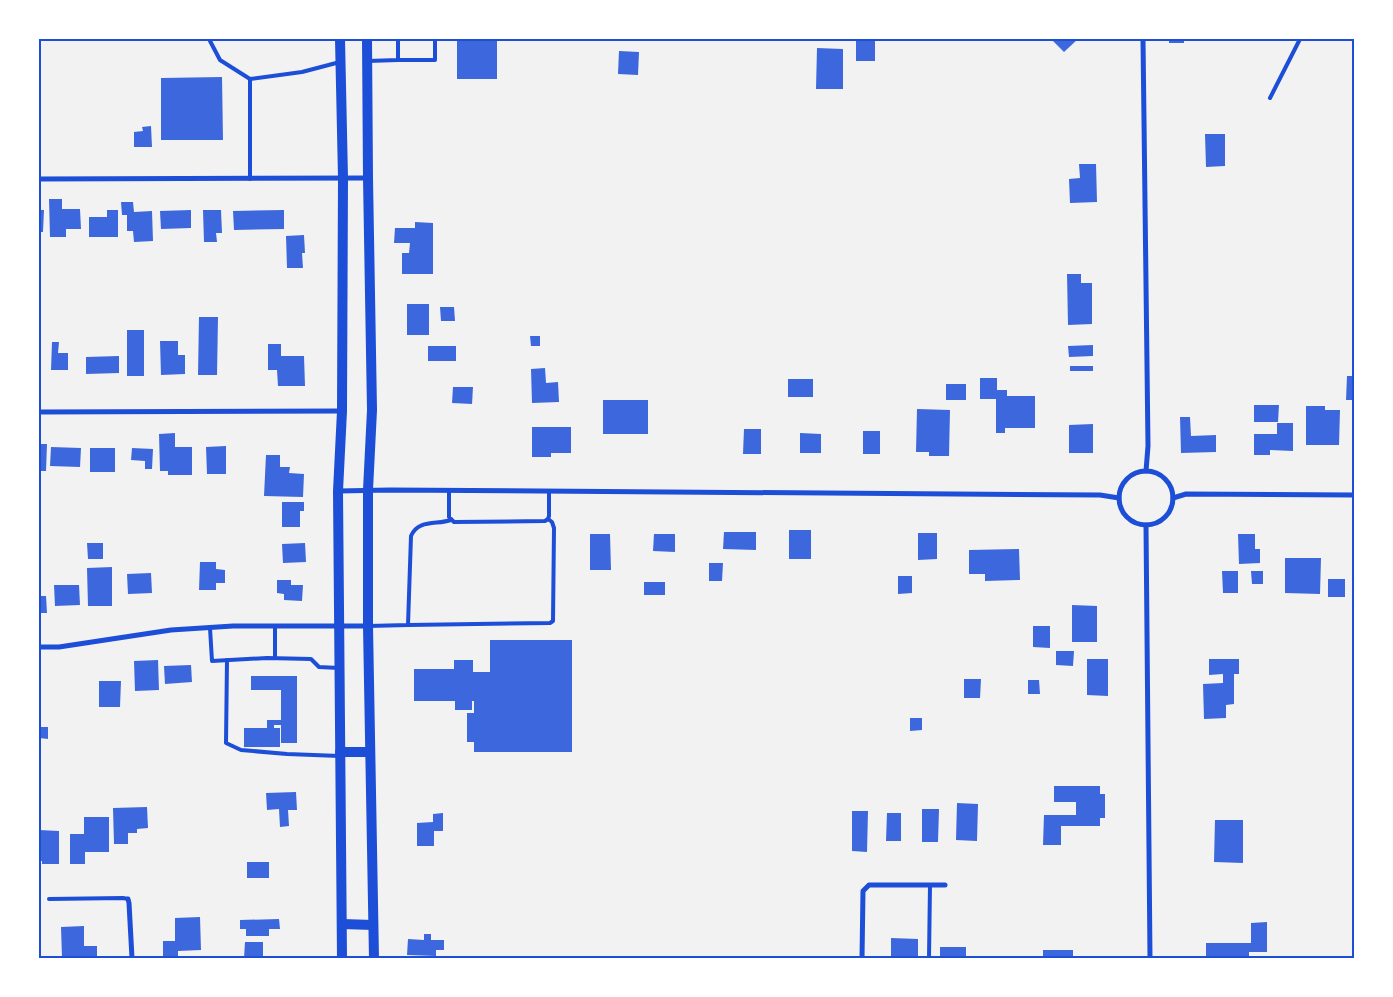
<svg xmlns="http://www.w3.org/2000/svg" width="1393" height="997" viewBox="0 0 1393 997" font-family="'Varela Round',sans-serif">
  <style>
    .building { fill: #3d67dc }
    .lines { fill: none; stroke-linecap: round; stroke-linejoin: round }
    .service { stroke: #1d4ed8; stroke-width: 4 }
    .minor { stroke: #1d4ed8; stroke-width: 5 }
    .secondary { stroke: #1d4ed8; stroke-width: 10 }
    .neatline { fill: none; stroke: #1d4ed8; stroke-width: 2 }
  </style>
  <rect width="100%" height="100%" fill="#f2f2f2"/>
  <g class="building">
    <rect x="457" y="39" width="40" height="40"/>
    <rect x="856" y="39" width="19" height="22"/>
    <polygon points="1051,39 1078,39 1064,52"/>
    <rect x="1169" y="39" width="15" height="4"/>
    <polygon points="817,48 843,49 843,89 816,89"/>
    <polygon points="619,51 639,52 638,75 618,74"/>
    <polygon points="222,77 223,140 161,140 161,78"/>
    <polygon points="151,126 152,147 134,147 134,132 143,131 142,127"/>
    <polygon points="1205,134 1225,134 1225,166 1206,167"/>
    <polygon points="1079,164 1096,164 1097,202 1070,203 1069,179 1080,178"/>
    <polygon points="49,199 62,199 62,209 80,209 81,229 66,229 66,237 50,237"/>
    <polygon points="121,202 133,202 134,212 152,211 153,241 134,242 133,231 127,231 127,215 122,215"/>
    <polygon points="39,210 44,210 43,232 39,232"/>
    <polygon points="107,210 118,210 118,237 89,237 89,217 107,217"/>
    <polygon points="191,210 191,228 161,229 160,211"/>
    <polygon points="203,210 221,210 222,233 216,233 217,242 204,242"/>
    <polygon points="284,210 284,229 234,230 233,211"/>
    <polygon points="415,222 433,223 433,274 402,274 402,253 409,253 410,243 394,243 395,228 415,228"/>
    <polygon points="304,235 305,253 302,253 303,268 287,268 286,236"/>
    <polygon points="1067,274 1081,274 1081,283 1092,283 1092,324 1068,325"/>
    <rect x="407" y="304" width="22" height="31"/>
    <polygon points="440,307 454,307 455,321 441,321"/>
    <polygon points="199,317 218,317 217,375 198,375"/>
    <rect x="127" y="330" width="17" height="46"/>
    <polygon points="530,336 540,336 540,346 531,346"/>
    <polygon points="160,341 178,341 178,355 185,355 185,374 161,375"/>
    <polygon points="52,342 59,342 58,353 68,353 68,370 51,370"/>
    <polygon points="268,344 281,344 281,356 304,356 305,386 278,386 277,370 268,370"/>
    <polygon points="1093,345 1093,356 1069,357 1068,346"/>
    <rect x="428" y="346" width="28" height="15"/>
    <polygon points="119,356 119,373 86,374 86,357"/>
    <rect x="1070" y="366" width="23" height="5"/>
    <polygon points="545,368 546,383 558,382 559,402 532,403 531,369"/>
    <polygon points="1347,376 1354,376 1354,400 1346,400"/>
    <polygon points="980,378 997,378 997,390 1007,390 1007,396 1035,396 1035,428 1005,428 1005,433 996,433 996,399 980,399"/>
    <rect x="788" y="379" width="25" height="18"/>
    <rect x="946" y="384" width="20" height="16"/>
    <polygon points="453,387 473,387 472,404 452,403"/>
    <rect x="603" y="400" width="45" height="34"/>
    <polygon points="1254,405 1279,405 1278,422 1254,422"/>
    <polygon points="1306,406 1325,406 1325,410 1340,410 1339,445 1306,445"/>
    <polygon points="917,409 950,410 949,456 929,456 929,452 916,452"/>
    <polygon points="1180,417 1190,417 1191,436 1216,435 1216,452 1181,453"/>
    <polygon points="1277,423 1293,423 1293,451 1270,450 1270,455 1254,455 1254,434 1277,434"/>
    <polygon points="1093,424 1093,453 1069,453 1069,425"/>
    <polygon points="532,427 571,427 571,453 551,453 551,457 532,457"/>
    <polygon points="744,429 761,429 761,454 743,454"/>
    <rect x="863" y="431" width="17" height="23"/>
    <polygon points="175,433 175,447 192,447 192,475 168,475 168,471 160,471 159,434"/>
    <polygon points="800,433 821,434 821,453 800,453"/>
    <polygon points="39,444 47,444 46,471 39,471"/>
    <polygon points="226,446 226,474 207,474 206,447"/>
    <polygon points="51,447 81,448 80,467 50,466"/>
    <rect x="90" y="448" width="25" height="24"/>
    <polygon points="132,448 153,449 152,469 145,469 145,461 131,460"/>
    <polygon points="266,455 280,455 280,467 290,467 289,473 304,474 303,497 264,496"/>
    <polygon points="282,502 304,502 304,511 300,511 300,527 282,527"/>
    <rect x="789" y="530" width="22" height="29"/>
    <polygon points="724,532 756,532 756,550 723,549"/>
    <polygon points="918,533 937,533 937,559 918,560"/>
    <polygon points="590,534 610,534 611,570 590,570"/>
    <polygon points="654,534 675,534 675,552 653,551"/>
    <polygon points="1238,534 1255,534 1255,549 1260,549 1260,563 1239,564"/>
    <polygon points="87,543 103,543 103,559 88,559"/>
    <polygon points="305,543 306,562 283,563 282,544"/>
    <polygon points="1019,549 1020,580 985,581 985,574 969,574 969,550"/>
    <polygon points="1285,558 1321,558 1320,594 1285,593"/>
    <polygon points="200,562 216,562 216,569 225,570 225,583 216,583 216,590 199,590"/>
    <polygon points="709,563 723,563 722,581 709,581"/>
    <polygon points="112,567 112,606 88,606 87,568"/>
    <polygon points="1222,571 1238,571 1238,593 1223,593"/>
    <polygon points="1251,571 1263,571 1263,584 1252,584"/>
    <polygon points="151,573 152,593 128,594 127,574"/>
    <polygon points="898,576 912,576 912,593 898,594"/>
    <rect x="1328" y="579" width="17" height="18"/>
    <polygon points="277,580 291,580 291,585 303,585 302,601 284,600 284,594 277,593"/>
    <rect x="644" y="582" width="21" height="13"/>
    <polygon points="54,585 79,585 80,605 55,606"/>
    <polygon points="39,596 46,596 47,613 39,613"/>
    <polygon points="1072,605 1097,606 1097,642 1072,642"/>
    <polygon points="1033,626 1050,626 1050,648 1033,647"/>
    <polygon points="490,640 572,640 572,752 474,752 474,742 467,742 467,713 474,713 474,701 472,701 472,710 455,710 455,701 414,701 414,669 454,669 454,660 473,660 473,672 490,672"/>
    <polygon points="1056,651 1074,651 1073,666 1056,665"/>
    <polygon points="1087,659 1108,659 1108,696 1087,695"/>
    <polygon points="1209,659 1239,659 1239,674 1234,674 1234,704 1226,705 1226,718 1204,719 1203,684 1223,683 1223,674 1209,675"/>
    <polygon points="158,660 159,690 135,691 134,661"/>
    <polygon points="191,665 192,682 165,684 164,666"/>
    <polygon points="251,676 297,676 297,743 281,743 281,725 274,725 274,728 280,728 280,747 244,747 244,728 267,728 267,720 281,720 281,690 251,690"/>
    <polygon points="964,679 981,679 980,698 964,698"/>
    <polygon points="1028,680 1039,680 1040,694 1028,694"/>
    <polygon points="99,681 121,681 120,707 99,707"/>
    <polygon points="910,718 922,718 922,730 910,731"/>
    <polygon points="39,727 48,727 48,739 39,738"/>
    <polygon points="1054,786 1100,786 1100,794 1105,794 1105,818 1100,818 1100,826 1061,826 1061,845 1043,845 1044,815 1076,815 1076,802 1054,802"/>
    <polygon points="296,792 297,810 288,810 289,826 280,827 279,809 267,810 266,793"/>
    <polygon points="957,803 978,804 977,841 956,840"/>
    <polygon points="147,807 148,828 137,829 137,833 128,833 128,844 114,844 113,808"/>
    <polygon points="922,809 939,809 938,842 922,842"/>
    <polygon points="852,811 868,811 867,852 852,851"/>
    <polygon points="443,813 443,831 434,831 434,846 417,846 417,823 433,822 433,814"/>
    <polygon points="887,813 901,813 901,841 886,841"/>
    <polygon points="84,817 109,817 109,852 85,852 85,864 70,864 70,834 84,834"/>
    <polygon points="1215,820 1243,820 1243,863 1214,862"/>
    <polygon points="39,830 59,831 59,864 42,864 42,861 39,861"/>
    <rect x="247" y="862" width="22" height="16"/>
    <polygon points="200,917 201,950 178,951 178,956 163,957 163,941 175,941 175,918"/>
    <polygon points="279,919 280,929 269,929 269,936 246,936 246,929 240,929 240,920"/>
    <polygon points="1267,922 1267,952 1249,952 1249,958 1206,958 1206,943 1251,943 1251,923"/>
    <polygon points="84,926 84,946 97,946 97,958 62,958 61,927"/>
    <polygon points="424,934 431,934 431,940 444,940 444,950 436,950 436,956 407,955 408,939 424,940"/>
    <polygon points="891,938 918,939 918,958 891,958"/>
    <polygon points="245,942 263,942 263,958 244,958"/>
    <rect x="940" y="947" width="26" height="11"/>
    <rect x="1043" y="950" width="30" height="8"/>
  </g>
  <g class="lines">
    <g class="service">
      <polyline points="209,39 220,60 250,79 250,179"/>
      <polyline points="398,60 435,60 435,39"/>
      <polyline points="368,61 398,60 398,39"/>
      <polyline points="250,79 302,72 340,62"/>
      <polyline points="1270,98 1300,39"/>
      <polyline points="449,490 449,517 454,522 545,521 548,519 549,516 549,491"/>
      <polyline points="408,625 550,623 553,621 554,528 552,522 548,519"/>
      <path d="M 368,626 L 408,625 L 411,536 C 418,519 437,525 451,520"/>
      <polyline points="210,628 212,661 267,658 311,659 319,667 339,668"/>
      <polyline points="275,658 275,626"/>
      <polyline points="227,660 226,743 241,750 287,754 340,756"/>
      <polyline points="49,899 123,898 128,899"/>
      <polyline points="929,958 930,885"/>
    </g>
    <g class="minor">
      <polyline points="1143,39 1148,446 1146,471"/>
      <polyline points="39,179 368,178"/>
      <polyline points="39,412 342,411"/>
      <circle cx="1146" cy="498" r="27"/>
      <polyline points="338,491 390,490 1100,495 1119,498"/>
      <polyline points="1173,498 1186,494 1354,495"/>
      <polyline points="1146,525 1150,958"/>
      <polyline points="39,647 59,647 171,630 233,626 368,626"/>
      <polyline points="128,899 129,903 132,958"/>
      <polyline points="862,958 863,891 869,885 945,885"/>
    </g>
    <g class="secondary">
      <polyline points="340,39 343,178 342,411 338,491 342,958"/>
      <polyline points="367,39 368,178 372,410 368,490 368,626 374,958"/>
      <polyline points="340,752 370,752"/>
      <polyline points="342,924 373,925"/>
    </g>
  </g>
  <rect width="1393" height="997" fill="none" stroke="#ffffff" stroke-width="80"/>
  <rect x="40" y="40" width="1313" height="917" class="neatline"/>
</svg>
